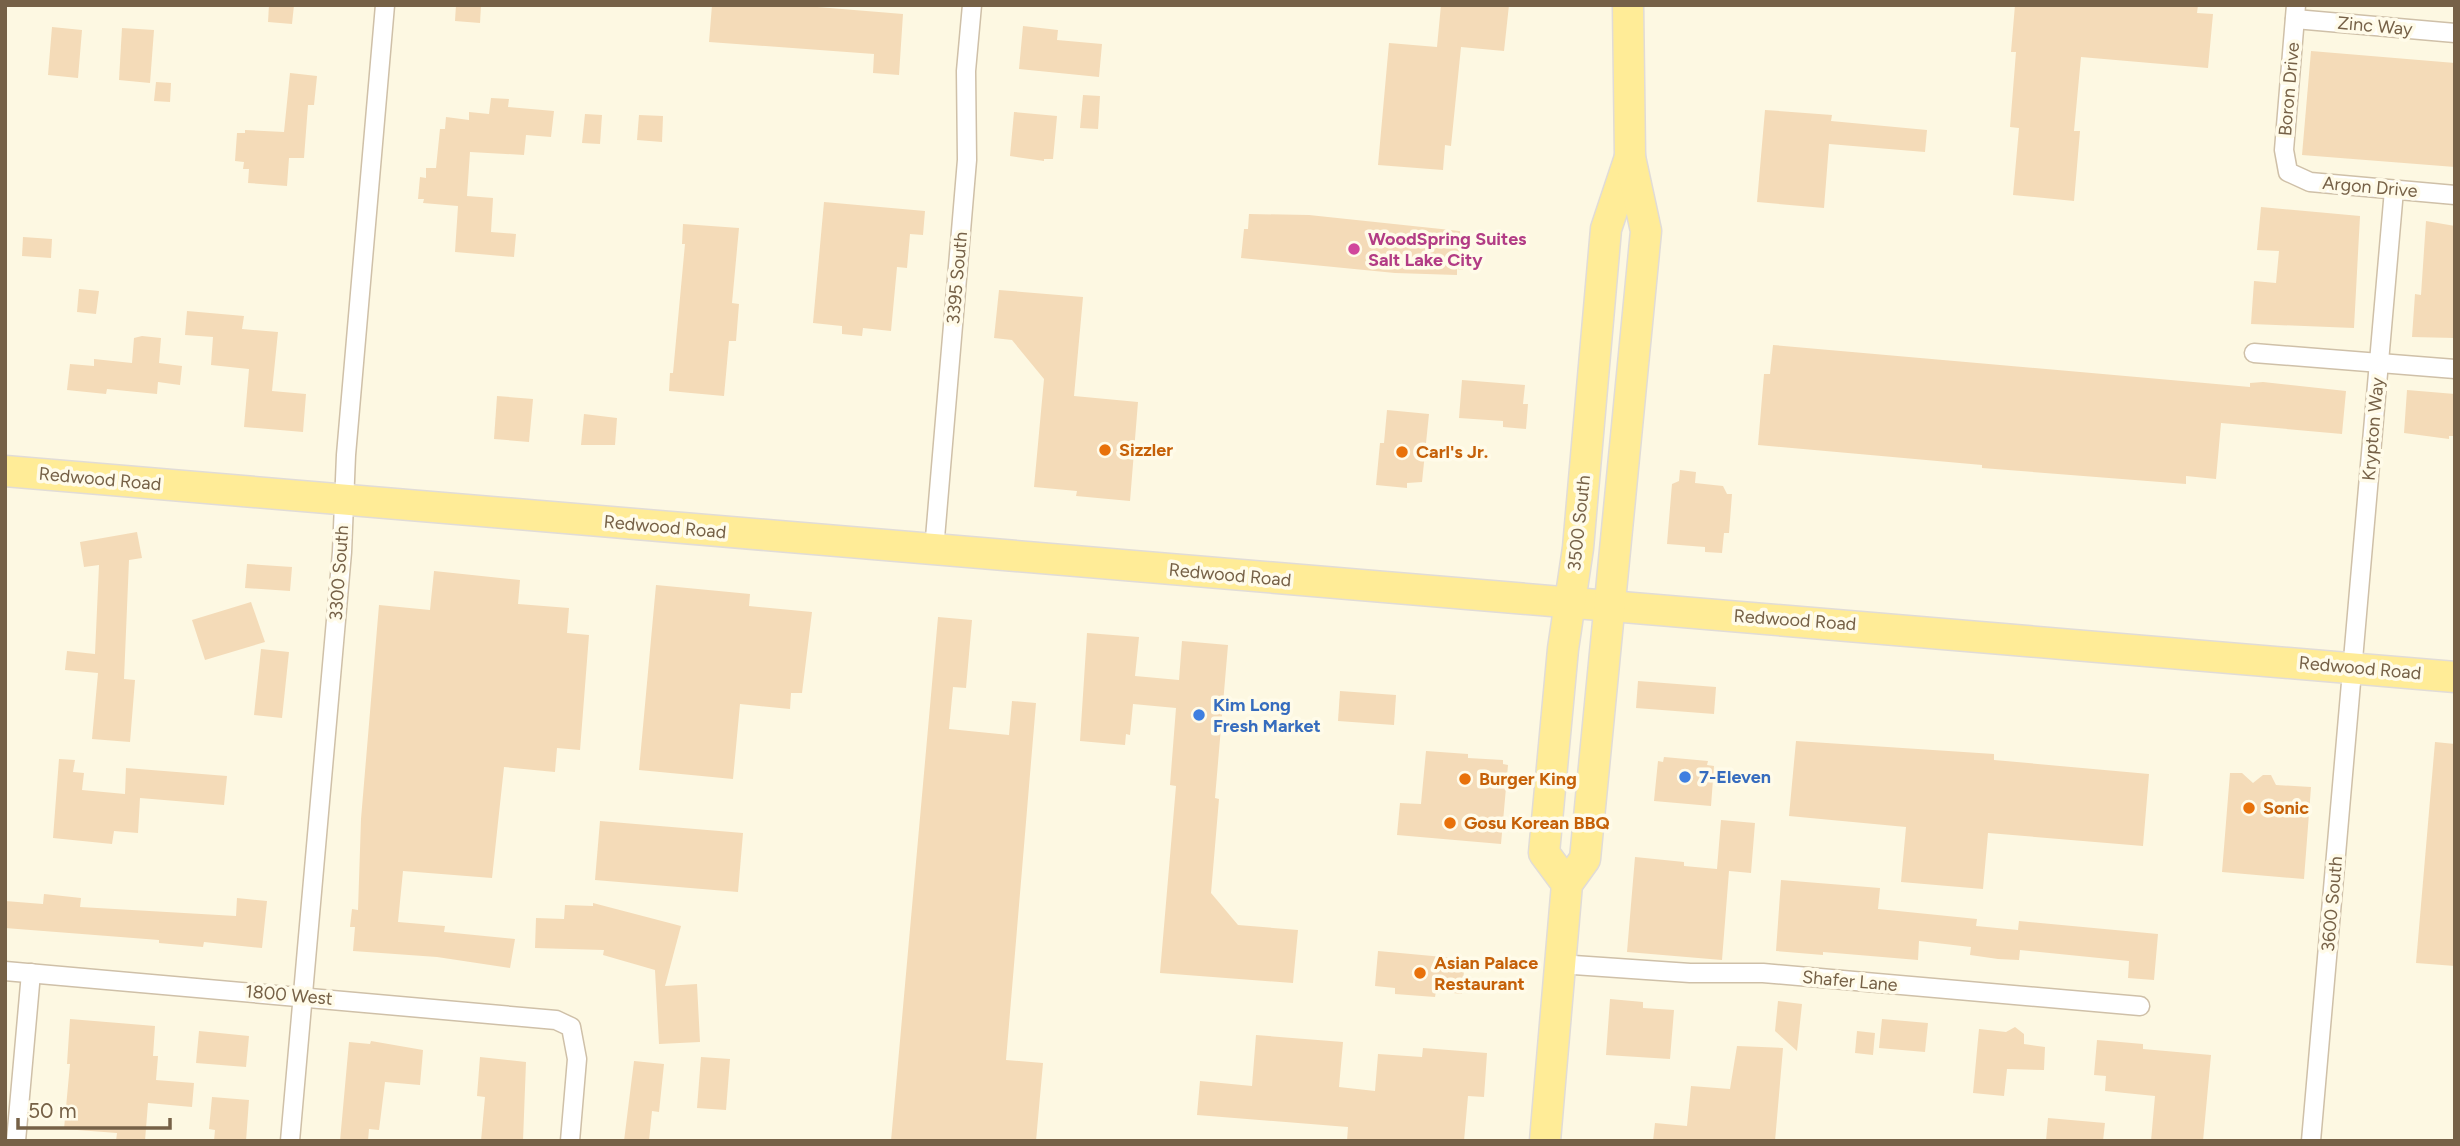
<svg xmlns="http://www.w3.org/2000/svg" width="2460" height="1146" viewBox="0 0 2460 1146" font-family="Figtree,sans-serif">
  <style>
    .building { fill: #f4dbb8 }
    .lines { fill: none; stroke-linecap: round; stroke-linejoin: round }
    .street-casing { stroke: #cfc0a8; stroke-width: 21 }
    .primary-casing { stroke: #e1dcd7; stroke-width: 33 }
    .street { stroke: #fff; stroke-width: 18 }
    .primary { stroke: #ffec97; stroke-width: 30 }
    .hotel-dot { fill: #d1479c; stroke: #fffbe9; stroke-width: 2.5 }
    .food-dot { fill: #e8710a; stroke: #fffbe9; stroke-width: 2.5 }
    .shop-dot { fill: #3f7fe0; stroke: #fffbe9; stroke-width: 2.5 }
    .labels { text-anchor: middle; dominant-baseline: central; stroke-width: 7; stroke-linejoin: round; paint-order: stroke }
    .street-label { font-size: 18px; fill: #766147; stroke: #fffbe9 }
    .hotel-label { font-size: 18px; font-weight: bold; fill: #b23c85; stroke: #fffbe9; text-anchor: start }
    .food-label { font-size: 18px; font-weight: bold; fill: #c56008; stroke: #fffbe9; text-anchor: start }
    .shop-label { font-size: 18px; font-weight: bold; fill: #366cbe; stroke: #fffbe9; text-anchor: start }
  </style>
  <rect width="100%" height="100%" fill="#fdf8e2"/>
  <g class="building">
    <polygon points="269,5 294,5 292,24 268,22"/>
    <polygon points="456,5 481,5 480,23 455,21"/>
    <polygon points="712,5 793,5 903,14 899,75 873,73 874,54 709,42"/>
    <polygon points="1441,5 1509,5 1504,51 1461,47 1451,146 1445,145 1443,170 1378,165 1389,43 1437,47"/>
    <polygon points="2015,5 2198,5 2197,13 2213,14 2208,68 2081,57 2074,131 2080,131 2074,201 2013,195 2019,128 2010,127 2016,52 2011,52"/>
    <polygon points="1023,26 1058,30 1057,40 1102,44 1099,77 1019,69"/>
    <polygon points="52,27 82,30 78,78 48,75"/>
    <polygon points="122,28 154,30 150,83 119,80"/>
    <polygon points="2311,51 2455,63 2455,167 2302,155"/>
    <polygon points="290,73 317,76 314,105 308,105 304,158 289,158 287,186 248,183 249,169 243,169 244,162 235,161 237,133 245,133 245,130 284,132"/>
    <polygon points="156,82 171,83 170,102 154,101"/>
    <polygon points="1083,95 1100,96 1098,129 1080,128"/>
    <polygon points="491,98 509,99 508,107 554,111 551,137 526,135 524,155 470,152 467,196 493,198 491,232 516,234 514,257 455,252 458,206 423,203 424,199 418,199 420,177 426,178 426,168 436,168 440,129 445,129 446,117 469,120 469,112 489,114"/>
    <polygon points="1765,110 1832,115 1831,121 1927,130 1925,152 1829,144 1824,208 1757,202"/>
    <polygon points="1014,112 1057,116 1053,159 1044,159 1044,161 1010,156"/>
    <polygon points="585,114 602,115 600,144 582,143"/>
    <polygon points="639,115 663,116 662,142 637,140"/>
    <polygon points="824,202 925,211 923,235 910,234 907,268 897,267 891,331 863,328 862,336 842,334 842,326 813,323"/>
    <polygon points="2261,207 2360,216 2354,328 2251,324 2254,281 2276,283 2279,251 2257,250"/>
    <polygon points="1249,214 1309,215 1460,231 1460,236 1466,237 1463,270 1457,269 1457,275 1395,273 1241,258 1244,229 1248,229"/>
    <polygon points="2426,221 2455,226 2455,338 2412,337 2415,294 2421,295"/>
    <polygon points="683,224 739,228 732,303 739,304 736,341 729,341 724,396 669,391 670,373 673,373 685,244 682,244"/>
    <polygon points="23,237 52,239 51,258 22,256"/>
    <polygon points="79,289 99,291 96,314 77,312"/>
    <polygon points="999,290 1083,297 1074,396 1138,402 1130,501 1076,496 1077,491 1034,487 1044,379 1012,340 994,338"/>
    <polygon points="187,311 244,316 242,329 278,332 272,391 306,394 303,432 244,427 249,369 211,365 213,337 185,335"/>
    <polygon points="142,336 161,338 159,363 182,366 180,385 158,382 157,394 107,389 106,394 67,390 70,364 94,366 94,359 132,363 134,338"/>
    <polygon points="1773,345 2250,387 2250,383 2263,382 2346,391 2342,434 2221,423 2216,479 2186,476 2186,484 1982,468 1982,465 1758,445 1764,374 1770,374"/>
    <polygon points="1462,380 1525,385 1523,404 1528,404 1526,429 1503,427 1503,421 1459,418"/>
    <polygon points="2407,390 2455,394 2455,436 2449,436 2449,439 2404,433"/>
    <polygon points="497,396 533,399 529,442 494,439"/>
    <polygon points="1387,410 1429,414 1422,482 1407,483 1407,488 1376,485 1380,443 1384,443"/>
    <polygon points="584,414 617,418 615,445 581,445"/>
    <polygon points="1680,470 1696,472 1695,483 1723,486 1727,494 1732,494 1729,533 1724,533 1722,553 1705,552 1705,547 1667,544 1672,484 1679,481"/>
    <polygon points="137,532 142,558 129,560 124,679 135,680 130,742 92,739 98,673 65,670 67,651 95,654 99,565 84,567 80,542"/>
    <polygon points="247,564 292,567 290,591 245,588"/>
    <polygon points="434,571 520,580 518,604 569,608 567,633 589,635 580,750 557,748 555,772 504,767 492,878 403,871 398,922 445,926 444,932 515,939 510,968 437,957 353,951 355,927 350,927 352,909 358,910 361,819 379,605 430,610"/>
    <polygon points="656,585 750,594 749,606 812,612 802,693 791,693 790,709 740,704 733,779 639,770"/>
    <polygon points="251,602 265,642 205,660 192,620"/>
    <polygon points="938,617 972,620 966,688 953,687 949,729 1009,735 1012,701 1036,703 1006,1060 1043,1063 1036,1141 891,1141"/>
    <polygon points="1087,633 1139,637 1135,676 1179,680 1182,641 1228,645 1215,798 1219,799 1211,893 1238,925 1298,930 1293,983 1160,973 1176,786 1170,785 1176,708 1133,704 1130,735 1126,734 1125,745 1080,741"/>
    <polygon points="261,649 289,652 282,718 254,715"/>
    <polygon points="1638,681 1716,687 1714,714 1636,708"/>
    <polygon points="1340,691 1396,695 1394,725 1338,721"/>
    <polygon points="1796,741 1994,754 1994,760 2149,774 2143,846 1988,833 1983,889 1901,882 1906,827 1789,816"/>
    <polygon points="2435,742 2455,744 2455,966 2416,963"/>
    <polygon points="1426,751 1468,754 1468,758 1503,760 1503,764 1508,765 1501,844 1397,835 1400,803 1421,804"/>
    <polygon points="1664,757 1708,761 1707,765 1714,766 1711,806 1654,801 1658,761 1663,762"/>
    <polygon points="59,759 75,760 73,772 84,773 82,790 125,794 126,768 227,776 224,805 140,798 138,833 114,831 112,844 53,838"/>
    <polygon points="2230,773 2242,773 2253,783 2263,775 2271,775 2276,785 2311,787 2304,879 2222,872"/>
    <polygon points="1721,820 1755,823 1751,873 1729,871 1722,960 1627,952 1635,857 1684,862 1684,866 1717,869"/>
    <polygon points="600,821 743,833 738,892 595,880"/>
    <polygon points="1781,880 1880,888 1878,909 1977,919 1976,926 2018,930 2019,921 2158,934 2154,980 2128,978 2129,961 2020,950 2019,960 1998,959 1970,955 1971,947 1919,941 1918,960 1823,952 1823,955 1776,951"/>
    <polygon points="44,894 81,898 80,907 236,916 237,898 267,901 262,948 204,942 203,947 159,943 159,940 5,928 5,901 43,904"/>
    <polygon points="593,903 681,926 665,986 697,984 700,1042 659,1044 655,970 603,955 604,950 535,948 536,918 564,919 565,905 593,906"/>
    <polygon points="1378,951 1465,959 1462,994 1436,991 1435,997 1395,994 1395,988 1375,986"/>
    <polygon points="1610,999 1643,1002 1643,1008 1674,1010 1670,1059 1606,1055"/>
    <polygon points="1778,1001 1802,1004 1797,1051 1775,1031"/>
    <polygon points="70,1019 155,1026 153,1056 158,1056 156,1080 194,1083 192,1107 148,1103 145,1141 116,1141 117,1133 64,1129 70,1064 67,1064"/>
    <polygon points="1882,1019 1928,1023 1925,1052 1879,1048"/>
    <polygon points="2015,1027 2024,1034 2024,1044 2045,1047 2044,1070 2007,1069 2004,1096 1973,1093 1979,1029 2006,1032"/>
    <polygon points="199,1031 249,1036 246,1067 196,1063"/>
    <polygon points="1857,1031 1875,1033 1873,1055 1855,1053"/>
    <polygon points="1256,1035 1343,1042 1339,1087 1375,1091 1378,1054 1422,1057 1423,1048 1487,1053 1484,1097 1468,1096 1464,1141 1347,1141 1348,1127 1197,1115 1200,1081 1252,1086"/>
    <polygon points="2097,1040 2143,1044 2143,1049 2211,1055 2203,1141 2151,1141 2155,1096 2105,1091 2106,1076 2094,1075"/>
    <polygon points="371,1041 423,1050 420,1085 385,1082 379,1130 369,1129 368,1141 340,1141 349,1042 370,1044"/>
    <polygon points="1737,1046 1783,1048 1775,1141 1653,1141 1655,1123 1687,1126 1691,1086 1730,1089"/>
    <polygon points="480,1057 526,1062 523,1141 481,1141 485,1097 477,1096"/>
    <polygon points="701,1057 730,1059 726,1110 697,1108"/>
    <polygon points="634,1061 664,1064 659,1112 652,1111 649,1141 624,1141"/>
    <polygon points="212,1097 249,1100 246,1141 214,1141 215,1130 209,1129"/>
    <polygon points="2048,1118 2105,1123 2103,1141 2046,1141"/>
  </g>
  <g class="lines">
    <g class="street-casing">
      <g id="street">
        <polyline points="2296,5 2284,150 2288,172 2310,182 2455,195"/>
        <polyline points="2295,19 2455,33"/>
        <polyline points="2254,353 2455,369"/>
        <polyline points="934,550 967,160 966,71 972,5"/>
        <polyline points="1559,964 1690,973 1763,973 2140,1006"/>
        <polyline points="5,971 556,1020 571,1027 577,1059 570,1141"/>
        <polyline points="16,1141 31,973"/>
        <polyline points="290,1141 342,552 346,455 385,5"/>
        <polyline points="2311,1141 2394,190"/>
      </g>
    </g>
    <g class="primary-casing">
      <g id="primary">
        <polyline points="5,471 2455,677"/>
        <polyline points="1567,884 1544,853 1563,649 1578,548 1606,229 1630,157"/>
        <polyline points="1545,1141 1567,884 1585,859 1646,231 1630,157 1628,5"/>
      </g>
    </g>
    <use href="#street" class="street"/>
    <use href="#primary" class="primary"/>
  </g>
  <circle class="hotel-dot" cx="1354" cy="249" r="7"/>
  <g class="food-dot">
    <circle cx="1105" cy="450" r="7"/>
    <circle cx="1402" cy="452" r="7"/>
    <circle cx="1465" cy="779" r="7"/>
    <circle cx="2249" cy="808" r="7"/>
    <circle cx="1450" cy="823" r="7"/>
    <circle cx="1420" cy="973" r="7"/>
  </g>
  <g class="shop-dot">
    <circle cx="1199" cy="715" r="7"/>
    <circle cx="1685" cy="777" r="7"/>
  </g>
  <g class="labels">
    <g class="street-label">
      <text transform="translate(2375 26) rotate(5)">Zinc Way</text>
      <text transform="translate(2289 89) rotate(-85)">Boron Drive</text>
      <text transform="translate(2370 187) rotate(5)">Argon Drive</text>
      <text transform="translate(957 278) rotate(-85)">3395 South</text>
      <text transform="translate(2373 429) rotate(-85)">Krypton Way</text>
      <text transform="translate(100 479) rotate(5)">Redwood Road</text>
      <text transform="translate(1579 523) rotate(-84)">3500 South</text>
      <text transform="translate(665 527) rotate(5)">Redwood Road</text>
      <text transform="translate(339 573) rotate(-86)">3300 South</text>
      <text transform="translate(1230 575) rotate(5)">Redwood Road</text>
      <text transform="translate(1795 620) rotate(4)">Redwood Road</text>
      <text transform="translate(2360 668) rotate(5)">Redwood Road</text>
      <text transform="translate(2332 904) rotate(-85)">3600 South</text>
      <text transform="translate(1850 981) rotate(5)">Shafer Lane</text>
      <text transform="translate(289 995) rotate(5)">1800 West</text>
    </g>
    <g class="hotel-label">
      <text x="1368" y="239">WoodSpring Suites<tspan x="1368" dy="21">Salt Lake City</tspan></text>
    </g>
    <g class="food-label">
      <text x="1119" y="450">Sizzler</text>
      <text x="1416" y="452">Carl's Jr.</text>
      <text x="1479" y="779">Burger King</text>
      <text x="2263" y="808">Sonic</text>
      <text x="1464" y="823">Gosu Korean BBQ</text>
      <text x="1434" y="963">Asian Palace<tspan x="1434" dy="21">Restaurant</tspan></text>
    </g>
    <g class="shop-label">
      <text x="1213" y="705">Kim Long<tspan x="1213" dy="21">Fresh Market</tspan></text>
      <text x="1699" y="777">7-Eleven</text>
    </g>
  </g>
  <rect width="2460" height="1146" fill="none" stroke="#766147" stroke-width="14"/>
  <path d="M18 1118v10h152v-10" fill="none" stroke="#766147" stroke-width="3.5"/>
  <text x="28" y="1118" font-size="21" fill="#766147" stroke="#fffbe9" stroke-width="5" paint-order="stroke">50 m</text>
</svg>
